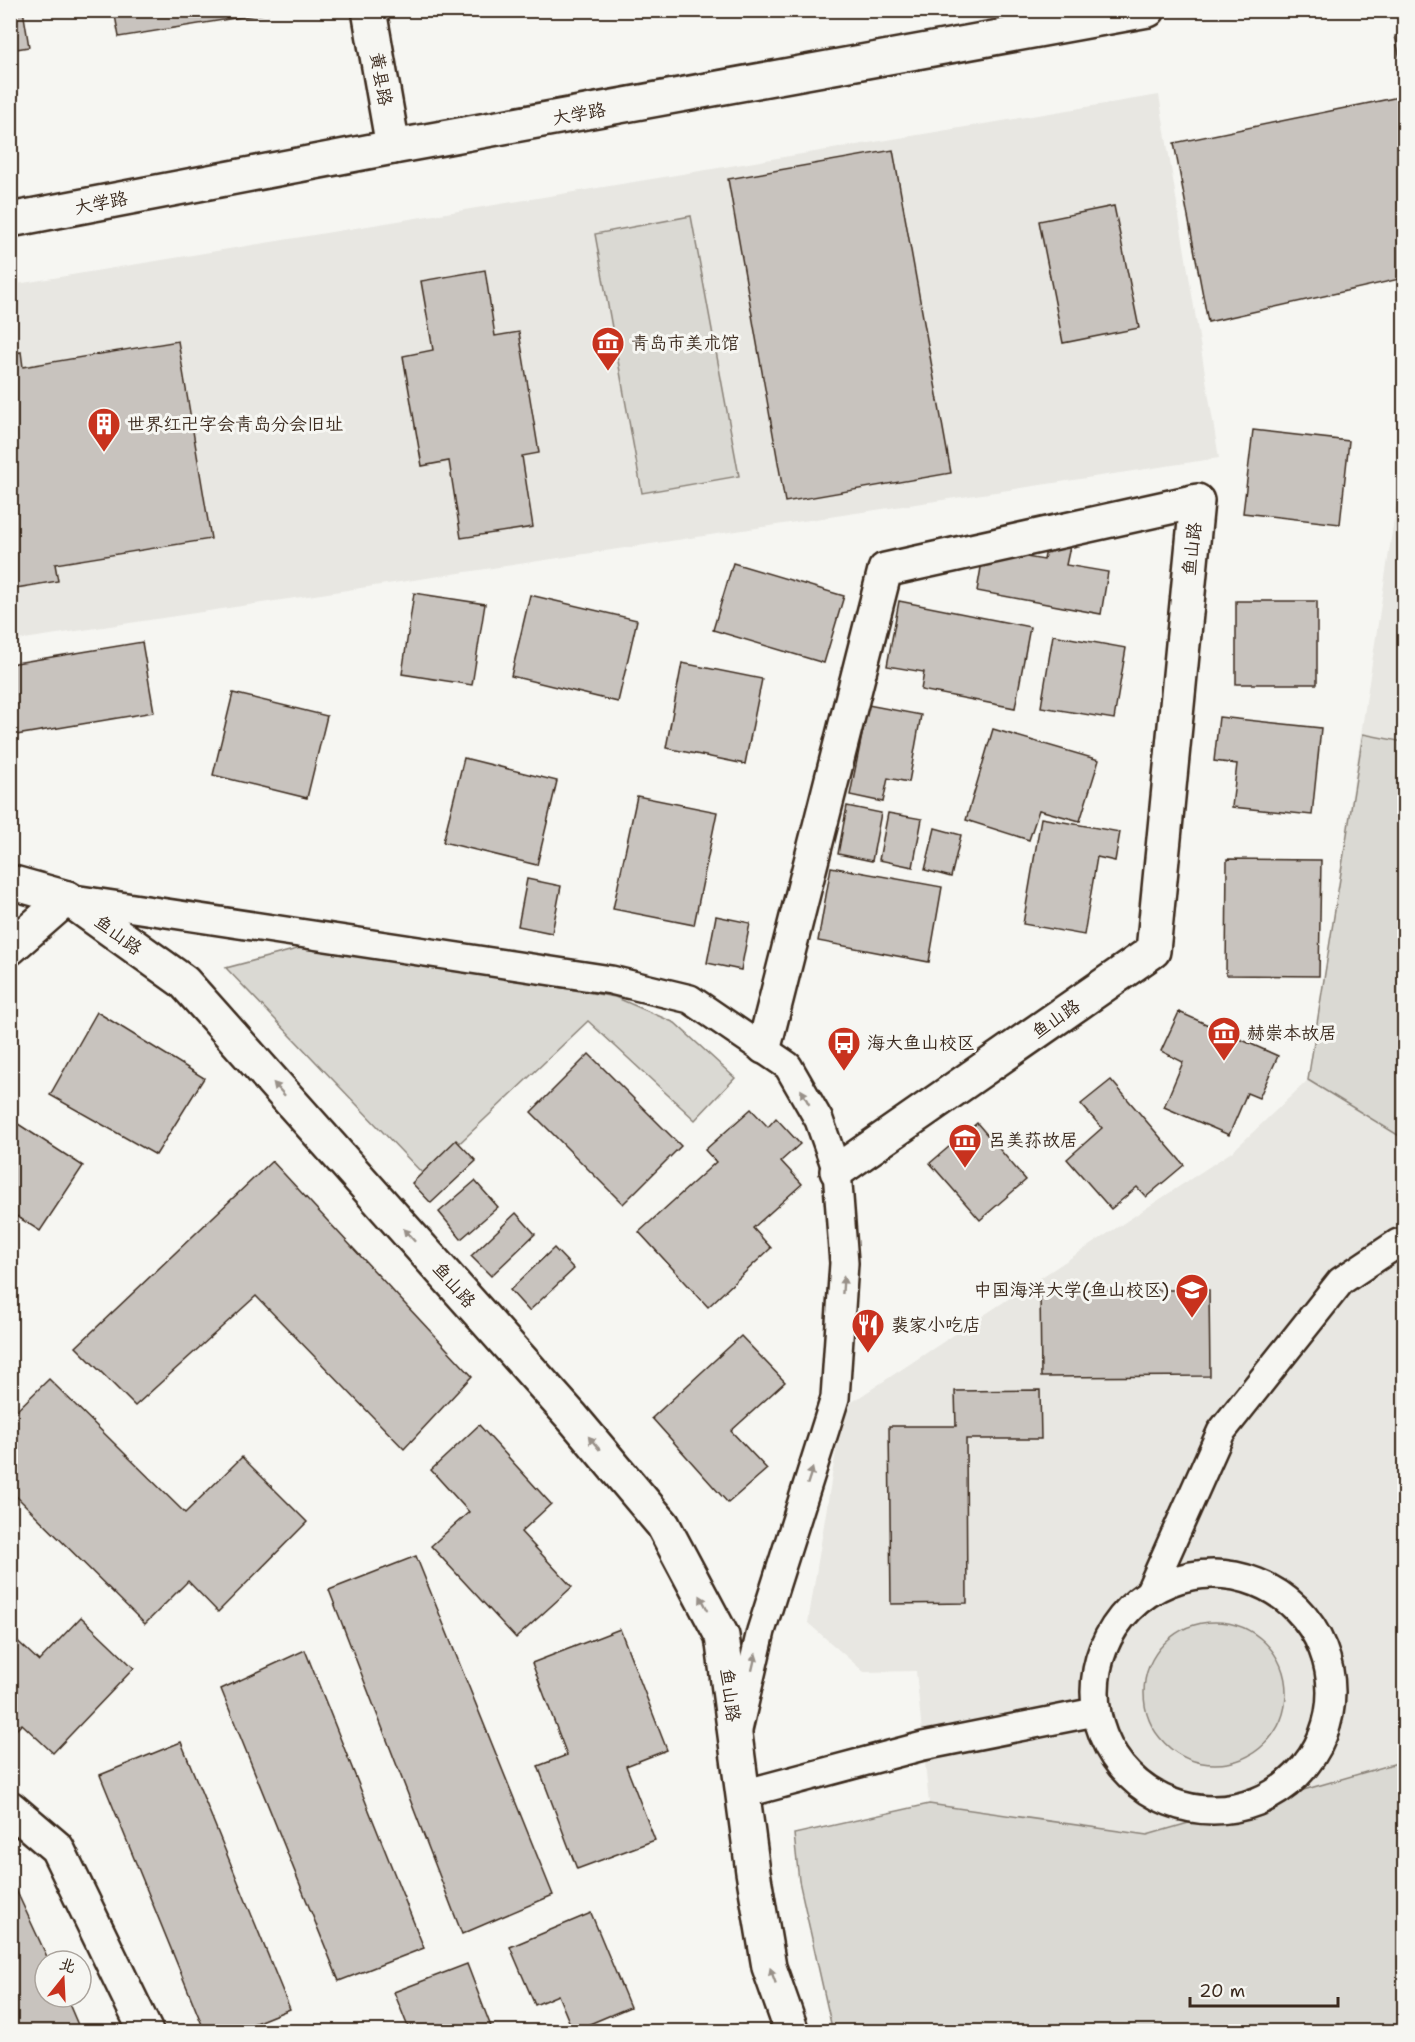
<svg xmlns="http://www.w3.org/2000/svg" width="1415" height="2042" viewBox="0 0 1415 2042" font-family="'Shantell Sans','LXGW WenKai TC',sans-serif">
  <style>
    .built { fill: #e8e7e2 }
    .green { fill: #dad9d3; stroke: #8a8278; stroke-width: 1.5 }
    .building { fill: #c8c3be; stroke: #3b2a1e; stroke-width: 1.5 }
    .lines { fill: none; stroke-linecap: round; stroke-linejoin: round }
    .lane-casing { stroke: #3b2a1e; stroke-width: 32 }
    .street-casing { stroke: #3b2a1e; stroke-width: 38 }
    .secondary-casing { stroke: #3b2a1e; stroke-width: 38 }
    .lane { stroke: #f6f6f2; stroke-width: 27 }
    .street { stroke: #f6f6f2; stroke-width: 33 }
    .secondary { stroke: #f6f6f2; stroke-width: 33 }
    .oneway { fill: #989088 }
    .labels { text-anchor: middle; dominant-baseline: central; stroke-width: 6; stroke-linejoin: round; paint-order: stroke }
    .street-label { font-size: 18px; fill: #3b2a1e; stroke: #f6f6f2 }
    .poi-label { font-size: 18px; fill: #3b2a1e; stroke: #f6f6f2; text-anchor: start }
  </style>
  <rect width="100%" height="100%" fill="#f6f6f2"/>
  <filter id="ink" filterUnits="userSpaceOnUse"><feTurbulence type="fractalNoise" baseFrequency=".0167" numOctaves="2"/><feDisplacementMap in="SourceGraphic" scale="12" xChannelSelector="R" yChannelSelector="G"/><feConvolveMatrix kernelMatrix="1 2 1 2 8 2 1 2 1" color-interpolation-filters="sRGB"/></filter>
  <g filter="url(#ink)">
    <g class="built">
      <polygon points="1159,95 1219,458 11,641 11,285"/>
      <polygon points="1404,454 1404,2031 837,2031 832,2028 799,1881 794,1834 929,1804 916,1671 864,1672 808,1623 843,1408 1233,1151 1308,1080"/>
    </g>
    <g class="green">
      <polygon points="691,216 739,476 642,493 595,234"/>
      <polygon points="1363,734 1404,742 1404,1132 1401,1137 1308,1080"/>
      <polygon points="312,945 615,997 675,1023 735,1078 695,1120 588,1021 425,1176 226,968"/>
      <circle cx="1215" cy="1693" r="71"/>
      <polygon points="1404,1761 1404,2031 837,2032 832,2028 799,1881 794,1834 929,1804 1147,1835"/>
    </g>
    <g class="building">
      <polygon points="10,10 23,10 29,47 10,50"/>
      <polygon points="114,10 284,10 119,37"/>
      <polygon points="1404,33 1404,77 1395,36"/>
      <polygon points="1404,96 1404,278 1208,322 1174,143"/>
      <polygon points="893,150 951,473 785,502 728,179"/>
      <polygon points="1114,206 1139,328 1063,343 1039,221"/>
      <polygon points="485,270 495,336 519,332 539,453 522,456 533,527 461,538 449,461 422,466 403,356 433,350 421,281"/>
      <polygon points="178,341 211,539 55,564 58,581 10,589 10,354 21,352 23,367"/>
      <polygon points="1253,430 1349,441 1340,524 1243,513"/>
      <polygon points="1048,538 1071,542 1066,565 1108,572 1101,614 977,591 984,550 1044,560"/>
      <polygon points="733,563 844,596 824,663 713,630"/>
      <polygon points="414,593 485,604 472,685 402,674"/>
      <polygon points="530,595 637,620 618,702 511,676"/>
      <polygon points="899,601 1030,627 1015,708 921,690 924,672 887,666"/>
      <rect x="1236" y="601" width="81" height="83"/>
      <polygon points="1053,635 1126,648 1114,719 1041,707"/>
      <polygon points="142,642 154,712 10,736 10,664"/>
      <polygon points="682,663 762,679 745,764 666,748"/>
      <polygon points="233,693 327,716 307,798 213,775"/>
      <polygon points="868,705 921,715 909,782 888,778 883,802 850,795"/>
      <polygon points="1219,717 1321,728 1312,815 1232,807 1237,764 1214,761"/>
      <polygon points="993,729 1099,760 1080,821 1039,810 1029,840 966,820"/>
      <polygon points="464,758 557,781 537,865 443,842"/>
      <polygon points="637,796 717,812 694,925 613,909"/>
      <polygon points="847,806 881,813 872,861 838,854"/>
      <polygon points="888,813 922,819 913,867 879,860"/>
      <polygon points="1041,818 1120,832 1115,861 1097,857 1084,935 1023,924"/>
      <polygon points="935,828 961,835 951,877 925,870"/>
      <polygon points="1227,859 1321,860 1319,976 1226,975"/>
      <polygon points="831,867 942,887 929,962 818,941"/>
      <polygon points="527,879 561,886 552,933 518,926"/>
      <polygon points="716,916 750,923 741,970 707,963"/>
      <polygon points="97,1012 204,1078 156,1155 50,1095"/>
      <polygon points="1179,1012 1278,1056 1259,1098 1247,1093 1229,1135 1164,1107 1183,1062 1161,1051"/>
      <polygon points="589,1054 681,1146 623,1204 531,1112"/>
      <polygon points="1111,1080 1184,1165 1146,1197 1137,1187 1111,1209 1067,1159 1102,1128 1081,1104"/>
      <polygon points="751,1109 768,1127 776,1118 800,1144 781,1161 802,1184 753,1228 771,1248 708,1307 639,1232 716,1162 705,1150"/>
      <polygon points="15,1122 83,1166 40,1231 10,1212 10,1129"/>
      <polygon points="977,1123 1026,1180 980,1220 930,1163"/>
      <polygon points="456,1140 476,1161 431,1203 412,1183"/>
      <polygon points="272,1161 472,1376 404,1449 256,1296 135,1406 76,1347"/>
      <polygon points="475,1181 498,1207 461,1239 439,1212"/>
      <polygon points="516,1213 535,1234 491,1276 471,1256"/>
      <polygon points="554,1248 574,1269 529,1311 510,1290"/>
      <polygon points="1040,1290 1209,1290 1210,1376 1041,1377"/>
      <polygon points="741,1336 785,1382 731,1431 767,1469 728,1503 652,1418"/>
      <polygon points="49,1379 185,1513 242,1457 307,1522 218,1612 188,1581 145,1624 10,1490 10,1417"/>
      <polygon points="1040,1390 1041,1439 966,1439 967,1603 891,1604 889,1426 956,1426 955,1391"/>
      <polygon points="479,1425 551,1504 521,1532 572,1587 516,1638 431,1546 469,1512 431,1470"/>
      <polygon points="416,1556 553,1895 462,1934 329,1590"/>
      <polygon points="81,1617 134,1668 53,1753 22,1724 10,1736 10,1634 39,1661"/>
      <polygon points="620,1629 667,1750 626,1766 655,1840 577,1869 538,1766 567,1755 532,1663"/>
      <polygon points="305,1650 424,1948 339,1981 221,1689"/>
      <polygon points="181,1742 290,2009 233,2032 205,2032 100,1775"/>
      <polygon points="10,1877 49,1961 45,1961 45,1997 66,1997 81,2032 10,2032"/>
      <polygon points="591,1913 630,2007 573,2031 558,1995 535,2005 510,1947"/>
      <polygon points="467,1964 493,2032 410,2032 394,1992"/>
    </g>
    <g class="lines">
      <g class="lane-casing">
        <g id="lane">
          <polyline points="67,898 611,980 690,999 788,1066 819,1120 837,1171 844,1263 835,1398 761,1631 738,1730"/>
          <circle cx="1213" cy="1692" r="118"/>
          <polyline points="1150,1591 1221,1432 1341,1281 1398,1243 1404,1242"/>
          <polyline points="743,1794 923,1746 1095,1712"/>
        </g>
      </g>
      <g class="street-casing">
        <g id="street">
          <polyline points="369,10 393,147"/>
          <polyline points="10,948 67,898"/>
          <polyline points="764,1047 885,570 1197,501 1153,951 837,1171"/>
          <polyline points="10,1808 57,1848 146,2032"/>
        </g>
      </g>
      <g class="secondary-casing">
        <g id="secondary">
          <polyline points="10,220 393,147 1148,10"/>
          <polyline points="10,882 67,898 184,982 573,1418 663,1525 722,1636 753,1872 769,1967 792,2032"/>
        </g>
      </g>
      <use href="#lane" class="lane"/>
      <use href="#street" class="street"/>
      <use href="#secondary" class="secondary"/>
    </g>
    <defs><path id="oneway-solid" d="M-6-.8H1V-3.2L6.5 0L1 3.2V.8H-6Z" transform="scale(1.5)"/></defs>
    <g class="oneway">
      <use href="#oneway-solid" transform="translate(279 1089) rotate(-132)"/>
      <use href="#oneway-solid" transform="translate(805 1097) rotate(-119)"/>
      <use href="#oneway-solid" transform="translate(409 1235) rotate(-132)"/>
      <use href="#oneway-solid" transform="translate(843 1285) rotate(-86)"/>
      <use href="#oneway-solid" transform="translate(594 1443) rotate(-130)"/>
      <use href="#oneway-solid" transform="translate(810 1476) rotate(-72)"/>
      <use href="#oneway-solid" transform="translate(704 1603) rotate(-118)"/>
      <use href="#oneway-solid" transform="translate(754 1662) rotate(-77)"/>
      <use href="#oneway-solid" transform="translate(773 1976) rotate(-110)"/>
    </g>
  </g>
  <defs>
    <g id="museum-pin" transform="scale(1.725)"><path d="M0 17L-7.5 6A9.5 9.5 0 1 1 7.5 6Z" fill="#c8321e" stroke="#f6f6f2"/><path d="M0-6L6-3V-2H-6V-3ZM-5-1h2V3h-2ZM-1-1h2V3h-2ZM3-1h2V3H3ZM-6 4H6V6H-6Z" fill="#fff"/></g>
    <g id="building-pin" transform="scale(1.725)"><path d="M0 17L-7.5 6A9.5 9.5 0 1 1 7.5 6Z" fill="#c8321e" stroke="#f6f6f2"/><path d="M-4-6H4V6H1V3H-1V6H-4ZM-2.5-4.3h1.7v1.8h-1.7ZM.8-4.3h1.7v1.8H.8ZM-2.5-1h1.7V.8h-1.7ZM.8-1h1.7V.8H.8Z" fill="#fff"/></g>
    <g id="bus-pin" transform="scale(1.725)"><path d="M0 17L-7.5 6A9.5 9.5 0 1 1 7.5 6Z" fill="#c8321e" stroke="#f6f6f2"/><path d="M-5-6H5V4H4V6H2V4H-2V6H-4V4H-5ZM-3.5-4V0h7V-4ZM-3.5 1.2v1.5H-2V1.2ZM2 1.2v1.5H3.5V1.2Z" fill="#fff"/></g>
    <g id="university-pin" transform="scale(1.725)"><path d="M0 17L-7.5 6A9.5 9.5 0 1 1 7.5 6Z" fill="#c8321e" stroke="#f6f6f2"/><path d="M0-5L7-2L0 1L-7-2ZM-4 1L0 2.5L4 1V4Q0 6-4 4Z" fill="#fff"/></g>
    <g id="restaurant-pin" transform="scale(1.725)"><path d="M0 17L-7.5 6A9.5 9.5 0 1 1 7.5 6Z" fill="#c8321e" stroke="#f6f6f2"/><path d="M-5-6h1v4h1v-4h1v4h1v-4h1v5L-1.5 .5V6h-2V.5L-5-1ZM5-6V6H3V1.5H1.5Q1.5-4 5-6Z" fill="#fff"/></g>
  </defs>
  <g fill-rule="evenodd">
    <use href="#museum-pin" x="608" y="343"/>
    <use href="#building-pin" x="104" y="424"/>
    <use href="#museum-pin" x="1224" y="1033"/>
    <use href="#bus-pin" x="844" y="1043"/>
    <use href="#museum-pin" x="965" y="1140"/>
    <use href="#university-pin" x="1192" y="1290"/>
    <use href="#restaurant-pin" x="868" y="1325"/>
  </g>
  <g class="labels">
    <g class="street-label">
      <text transform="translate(381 79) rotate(80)">黄县路</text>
      <text transform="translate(579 114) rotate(-10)">大学路</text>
      <text transform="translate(101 203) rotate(-11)">大学路</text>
      <text transform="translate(1192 549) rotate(-84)">鱼山路</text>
      <text transform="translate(118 935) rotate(36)">鱼山路</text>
      <text transform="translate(1056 1019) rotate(-35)">鱼山路</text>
      <text transform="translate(454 1285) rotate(48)">鱼山路</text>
      <text transform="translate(730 1695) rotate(82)">鱼山路</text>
    </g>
    <g class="poi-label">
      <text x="631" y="343">青岛市美术馆</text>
      <text x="127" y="424">世界红卍字会青岛分会旧址</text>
      <text x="1247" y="1033">赫崇本故居</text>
      <text x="867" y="1043">海大鱼山校区</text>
      <text x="988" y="1140">吕美荪故居</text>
      <text x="1169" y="1290" text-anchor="end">中国海洋大学(鱼山校区)</text>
      <text x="891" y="1325">裴家小吃店</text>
    </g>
  </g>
  <rect width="1415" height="2042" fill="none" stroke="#f6f6f2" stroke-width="36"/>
  <rect x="18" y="18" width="1379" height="2006" fill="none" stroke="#3b2a1e" stroke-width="2" filter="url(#ink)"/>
  <g transform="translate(63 1979) rotate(18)"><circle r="28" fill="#f6f6f2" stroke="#aba49d" stroke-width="1.5"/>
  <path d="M0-4.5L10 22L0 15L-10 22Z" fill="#c8321e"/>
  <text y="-9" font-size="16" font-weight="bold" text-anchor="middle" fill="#3b2a1e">北</text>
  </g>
  <path d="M1190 1997v9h148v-9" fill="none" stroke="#3b2a1e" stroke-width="3"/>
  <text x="1199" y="1997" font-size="18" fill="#3b2a1e" stroke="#f6f6f2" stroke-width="4.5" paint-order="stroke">20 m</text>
</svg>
